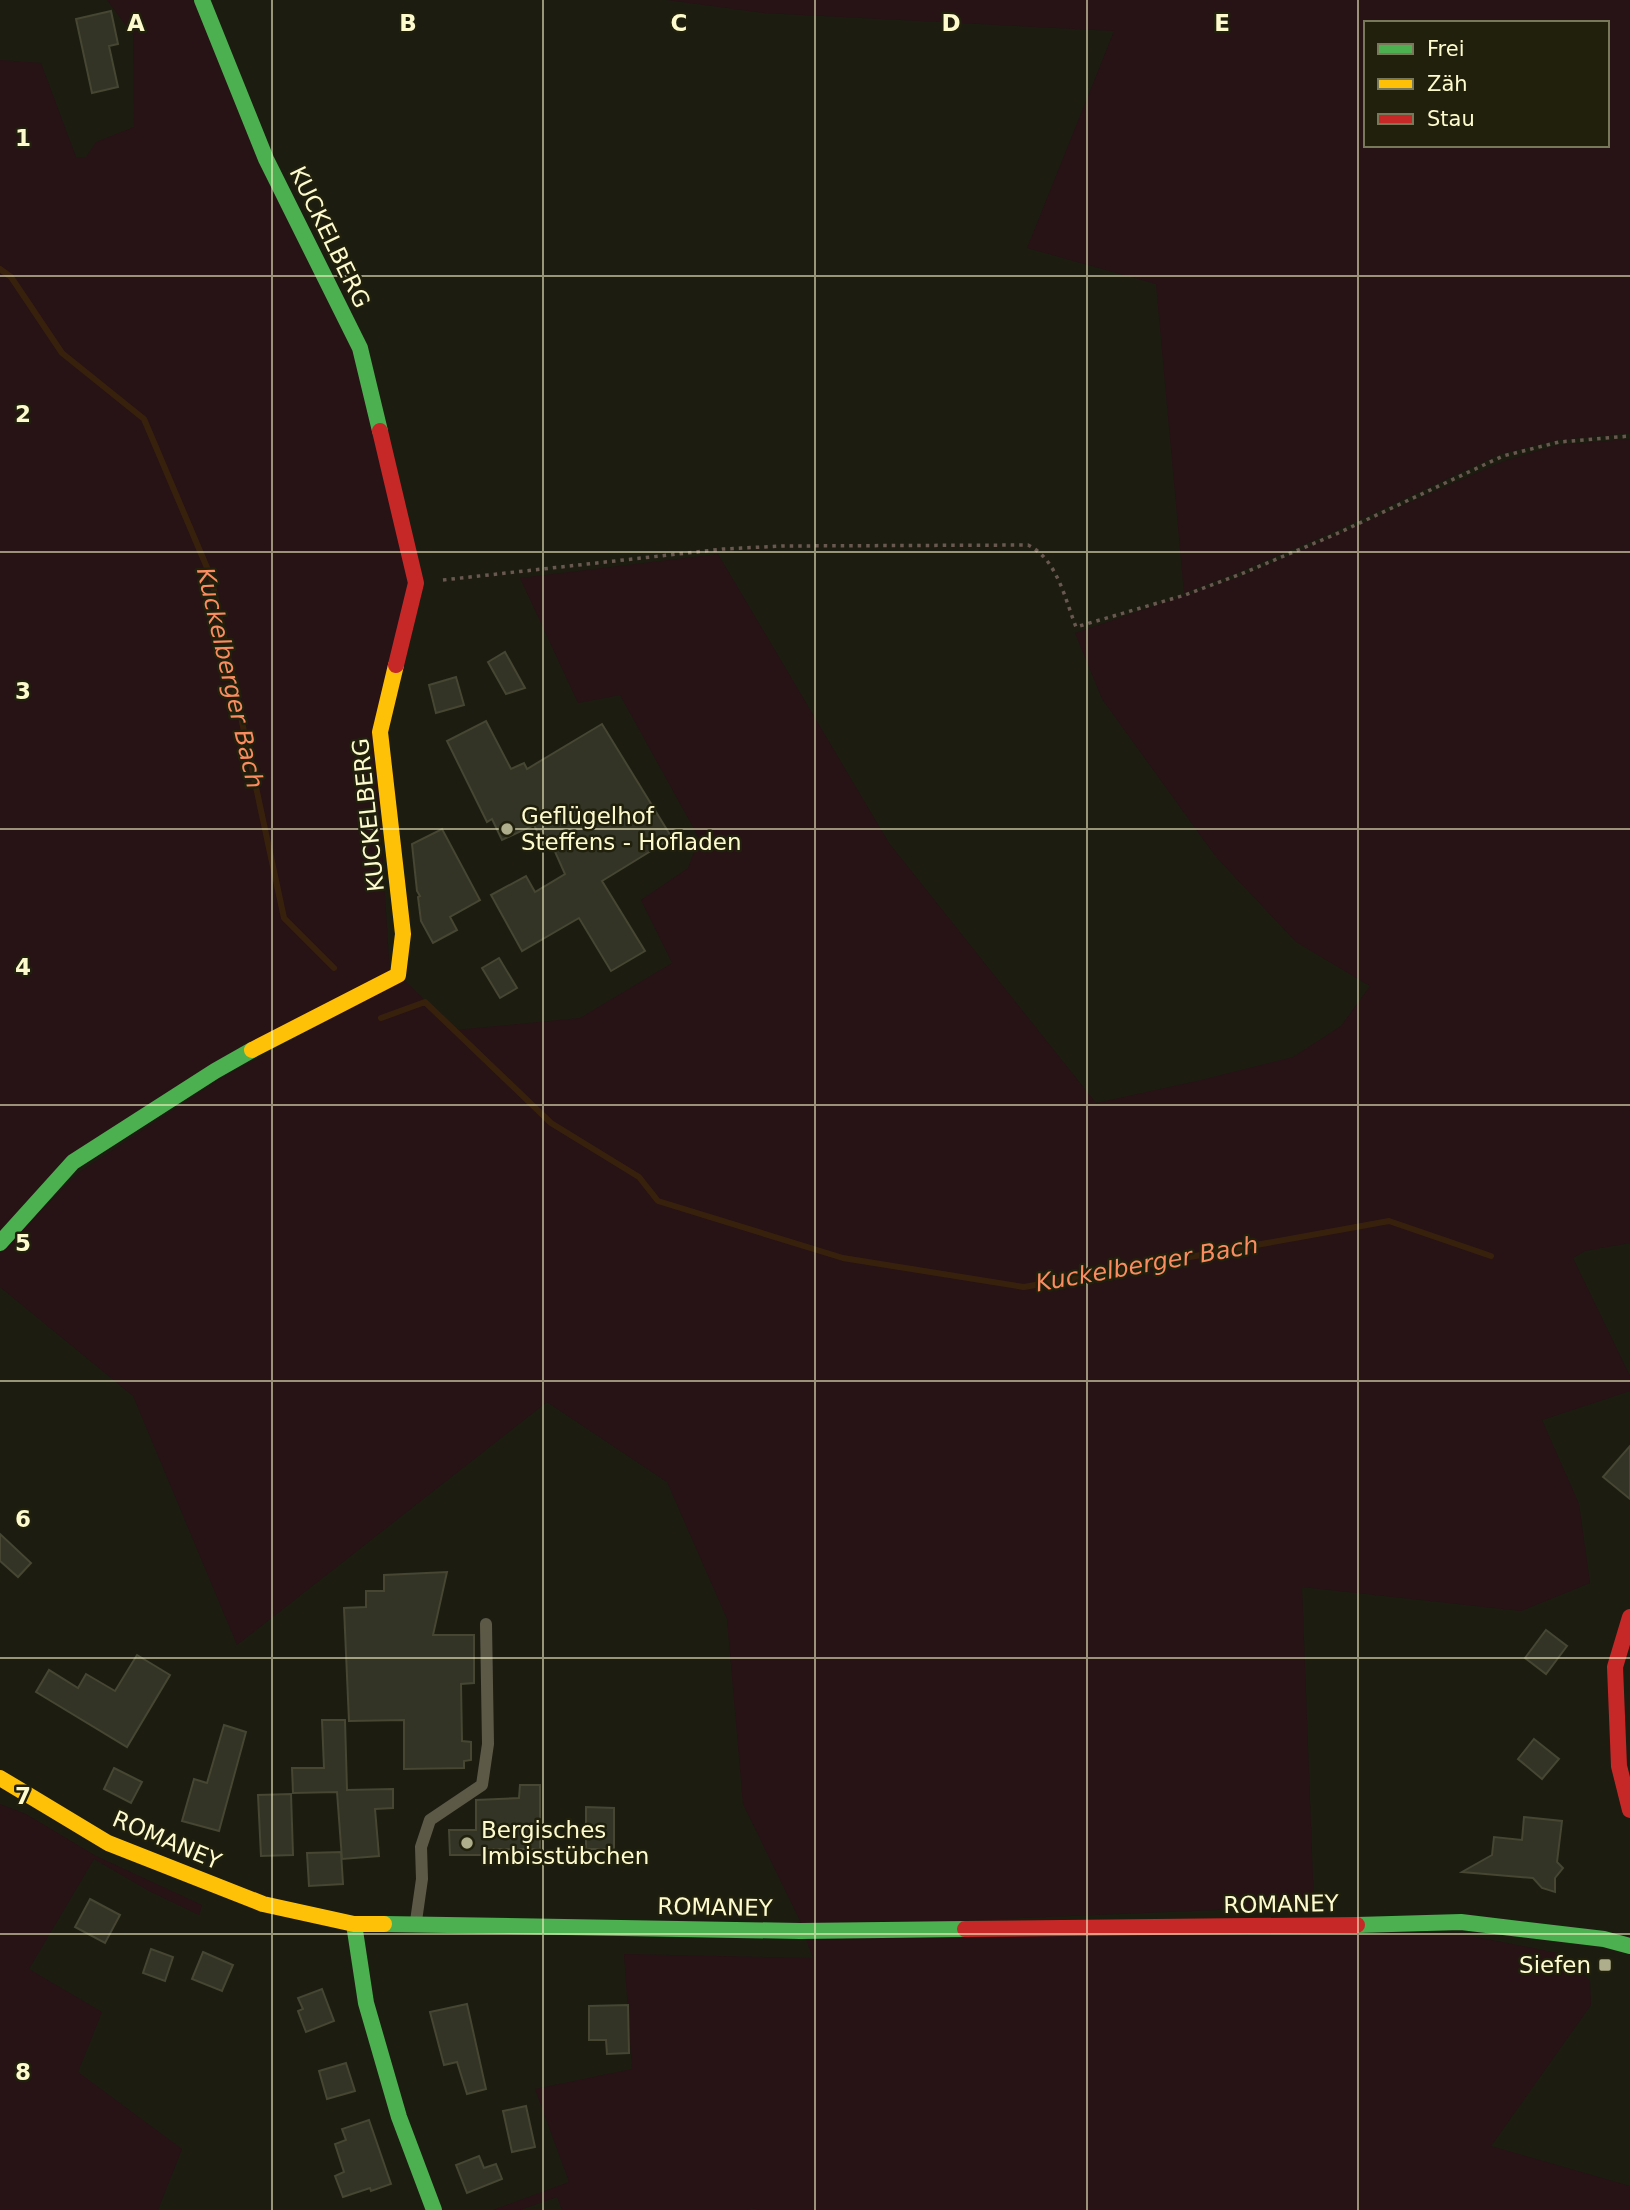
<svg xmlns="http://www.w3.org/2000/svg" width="1630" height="2210" viewBox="0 0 1630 2210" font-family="'DejaVu Sans',sans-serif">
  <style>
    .green { fill: #271215; fill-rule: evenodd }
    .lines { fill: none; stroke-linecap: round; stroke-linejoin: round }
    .stream { stroke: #38210c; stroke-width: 6 }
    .building { fill: #343426; stroke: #464633; stroke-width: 2 }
    .path { stroke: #695850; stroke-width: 3.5; stroke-dasharray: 3.5 5; stroke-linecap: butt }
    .lane { stroke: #5c5947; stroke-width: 12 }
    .fast { stroke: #4caf50; stroke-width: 16 }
    .slow { stroke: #ffc107; stroke-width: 16 }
    .jam { stroke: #c62828; stroke-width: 16 }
    .grid { fill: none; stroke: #fdfbce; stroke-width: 2; stroke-opacity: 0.55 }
    .poi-dot { fill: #aead8c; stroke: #20200d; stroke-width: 2.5 }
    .labels { text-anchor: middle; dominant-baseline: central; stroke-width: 5; stroke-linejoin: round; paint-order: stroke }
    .street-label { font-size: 23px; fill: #fdfbce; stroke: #20200d }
    .poi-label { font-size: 23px; fill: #fdfbce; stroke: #20200d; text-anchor: start }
    .water-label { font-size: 24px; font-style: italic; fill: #fa8c5f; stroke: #20200d }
    .grid-label { font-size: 23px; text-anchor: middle; font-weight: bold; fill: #fdfbce; stroke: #20200d; stroke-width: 5; stroke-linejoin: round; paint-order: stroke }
  </style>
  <rect width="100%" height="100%" fill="#1c1c11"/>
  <g class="green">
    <polygon points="107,0 198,0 358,349 414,590 375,735 390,976 73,1166 0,1240 0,60 41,63 76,157 86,157 96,142 134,127 133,35"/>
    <path d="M 667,0 L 1630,0 L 1630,433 L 1558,440 L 1500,454 L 1333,532 L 1239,572 L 1184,593 L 1156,284 L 1027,248 L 1114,31 L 764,13 ZM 1366,23 L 1607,23 L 1607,145 L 1366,145 Z"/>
    <polygon points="1630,439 1630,1243 1585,1251 1573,1258 1630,1376 1630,1391 1542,1420 1579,1504 1590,1583 1521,1611 1302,1587 1314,1906 803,1927 743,1804 727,1619 667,1482 547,1402 237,1645 133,1396 0,1287 0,1252 78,1173 220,1079 403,979 455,1030 580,1018 672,963 641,900 688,868 699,838 620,695 578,703 520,578 718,554 889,843 1096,1103 1197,1081 1293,1057 1341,1026 1370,986 1296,942 1216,857 1102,699 1075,633 1242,576 1504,461 1558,445"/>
    <polygon points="0,1804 26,1814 96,1856 202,1905 199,1915 149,1891 94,1859 29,1969 102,2012 78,2072 182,2149 158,2210 0,2210"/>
    <polygon points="1456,1933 1563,1954 1590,1981 1591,2005 1491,2146 1630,2186 1630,2210 758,2210 751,2208 750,2210 562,2210 557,2197 520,2210 493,2210 569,2182 535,2089 632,2069 624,1954 813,1958 805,1937"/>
  </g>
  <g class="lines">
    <g class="stream">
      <polyline points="0,269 11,277 62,353 144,419 211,577 284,918 334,968"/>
      <polyline points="381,1018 425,1002 551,1123 639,1177 658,1201 843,1258 1024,1287 1389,1221 1491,1256"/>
    </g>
  </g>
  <g class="building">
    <polygon points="111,11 118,44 109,46 118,87 92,93 76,19"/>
    <polygon points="505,652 525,688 506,694 488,662"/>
    <polygon points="456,677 464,705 436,713 429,685"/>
    <polygon points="486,721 511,769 524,763 527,769 602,724 672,838 602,881 645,951 611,971 579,918 522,951 491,895 526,876 535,892 565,874 548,836 541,839 534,825 502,840 492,819 487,822 447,741"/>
    <polygon points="442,829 480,900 450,917 457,930 433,943 421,921 418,897 420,896 417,891 412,844"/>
    <polygon points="499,958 517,988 500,998 482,968"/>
    <polygon points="1630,1446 1630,1499 1603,1477"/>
    <polygon points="0,1534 31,1563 18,1577 0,1561"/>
    <polygon points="447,1572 433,1635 474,1635 474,1683 461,1684 462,1741 471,1742 471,1760 464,1761 464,1768 404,1769 404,1720 349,1721 344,1608 366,1607 366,1591 384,1591 384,1575"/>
    <polygon points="1546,1630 1567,1646 1546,1674 1525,1658"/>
    <polygon points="137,1655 170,1675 127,1747 36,1692 49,1670 78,1688 86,1674 115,1691"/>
    <polygon points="322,1720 345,1720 347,1790 393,1789 393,1808 375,1809 379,1856 342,1859 337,1792 293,1793 292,1768 324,1768"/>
    <polygon points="224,1725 246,1732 219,1831 182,1821 194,1779 207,1783"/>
    <polygon points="1534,1739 1559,1759 1542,1779 1518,1759"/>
    <polygon points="114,1768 142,1782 131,1803 104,1789"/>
    <polygon points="520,1785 540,1785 540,1849 484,1849 484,1855 450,1855 449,1830 476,1830 476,1800 519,1798"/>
    <polygon points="291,1794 293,1855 261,1856 258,1795"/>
    <polygon points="586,1807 614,1808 614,1849 586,1849"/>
    <polygon points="1524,1817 1562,1821 1557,1862 1563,1868 1555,1878 1555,1892 1542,1888 1533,1878 1462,1872 1492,1855 1494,1837 1522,1840"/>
    <polygon points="341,1852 343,1884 309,1886 307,1853"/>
    <polygon points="90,1899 120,1915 105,1943 75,1927"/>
    <polygon points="151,1949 173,1957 165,1981 143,1973"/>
    <polygon points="203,1952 233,1965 222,1991 192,1979"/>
    <polygon points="322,1989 334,2021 306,2032 298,2011 303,2009 298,1998"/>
    <polygon points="467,2004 486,2089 467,2094 457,2062 444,2065 430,2012"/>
    <polygon points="628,2005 629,2053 607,2054 606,2040 589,2040 589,2006"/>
    <polygon points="346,2063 355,2091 327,2099 319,2071"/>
    <polygon points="526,2106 535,2147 512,2152 503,2111"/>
    <polygon points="369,2120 391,2184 371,2191 370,2188 343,2197 335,2176 344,2172 335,2144 346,2140 342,2129"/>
    <polygon points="479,2156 484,2168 496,2164 502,2179 467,2193 456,2165"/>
  </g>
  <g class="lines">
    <path class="path" d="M 443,580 L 723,549 L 783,546 L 1028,545 C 1057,559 1065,599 1076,627 L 1185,595 L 1241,574 L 1334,535 L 1503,456 L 1559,442 L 1630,436"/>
    <polyline class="lane" points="416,1921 422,1879 421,1847 430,1820 482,1785 488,1744 486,1624"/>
    <g class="fast">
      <polyline points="202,0 266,159 360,348 380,431"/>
      <polyline points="0,1243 73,1162 215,1071 252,1050"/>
      <polyline points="354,1924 366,2003 399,2117 434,2210"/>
      <polyline points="384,1924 800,1931 965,1929"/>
      <polyline points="1357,1925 1461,1922 1604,1939 1630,1946"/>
    </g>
    <g class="slow">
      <polyline points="252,1050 398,975 403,934 380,732 396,665"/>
      <polyline points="0,1778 108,1843 263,1904 354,1924 384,1924"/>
    </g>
    <g class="jam">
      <polyline points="380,431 416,583 396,665"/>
      <polyline points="1630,1617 1615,1667 1619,1766 1630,1810"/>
      <polyline points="965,1929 1357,1925"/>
    </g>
  </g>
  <path class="grid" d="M 272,0 L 272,2210M 543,0 L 543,2210M 815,0 L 815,2210M 1087,0 L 1087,2210M 1358,0 L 1358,2210M 0,276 L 1630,276M 0,552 L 1630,552M 0,829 L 1630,829M 0,1105 L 1630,1105M 0,1381 L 1630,1381M 0,1658 L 1630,1658M 0,1934 L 1630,1934"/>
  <g class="poi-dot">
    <circle cx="507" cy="829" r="7"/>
    <circle cx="467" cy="1843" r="7"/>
    <rect x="1598" y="1958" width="14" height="14" rx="3.5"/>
  </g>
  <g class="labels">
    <g class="street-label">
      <text transform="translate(330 237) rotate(64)">KUCKELBERG</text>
      <text transform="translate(368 815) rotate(-96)">KUCKELBERG</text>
      <text transform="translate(167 1840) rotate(23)">ROMANEY</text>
      <text transform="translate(1281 1904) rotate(-1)">ROMANEY</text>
      <text transform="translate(715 1907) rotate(1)">ROMANEY</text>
    </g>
    <g class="poi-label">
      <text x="521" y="816">Geflügelhof<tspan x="521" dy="26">Steffens - Hofladen</tspan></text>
      <text x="481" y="1830">Bergisches<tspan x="481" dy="26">Imbisstübchen</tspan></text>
      <text x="1591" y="1965" text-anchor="end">Siefen</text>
    </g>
    <g class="water-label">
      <text transform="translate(230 678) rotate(77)">Kuckelberger Bach</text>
      <text transform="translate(1147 1264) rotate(-10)">Kuckelberger Bach</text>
    </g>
  </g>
  <g class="grid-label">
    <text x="136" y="31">A</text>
    <text x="408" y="31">B</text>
    <text x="679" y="31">C</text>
    <text x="951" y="31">D</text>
    <text x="1222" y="31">E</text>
    <text x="23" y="146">1</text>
    <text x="23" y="422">2</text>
    <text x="23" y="699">3</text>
    <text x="23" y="975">4</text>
    <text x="23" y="1251">5</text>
    <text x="23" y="1527">6</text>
    <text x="23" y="1804">7</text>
    <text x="23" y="2080">8</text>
  </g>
  <rect x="1364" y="21" width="245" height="126" fill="#20200d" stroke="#78785a" stroke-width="2"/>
  <rect x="1378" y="44" width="35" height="10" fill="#4caf50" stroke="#78785a" stroke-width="2"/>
  <text x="1427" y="56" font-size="21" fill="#fdfbce">Frei</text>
  <rect x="1378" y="79" width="35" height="10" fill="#ffc107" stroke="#78785a" stroke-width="2"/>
  <text x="1427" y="91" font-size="21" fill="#fdfbce">Zäh</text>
  <rect x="1378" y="114" width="35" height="10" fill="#c62828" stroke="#78785a" stroke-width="2"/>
  <text x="1427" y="126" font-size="21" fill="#fdfbce">Stau</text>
</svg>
